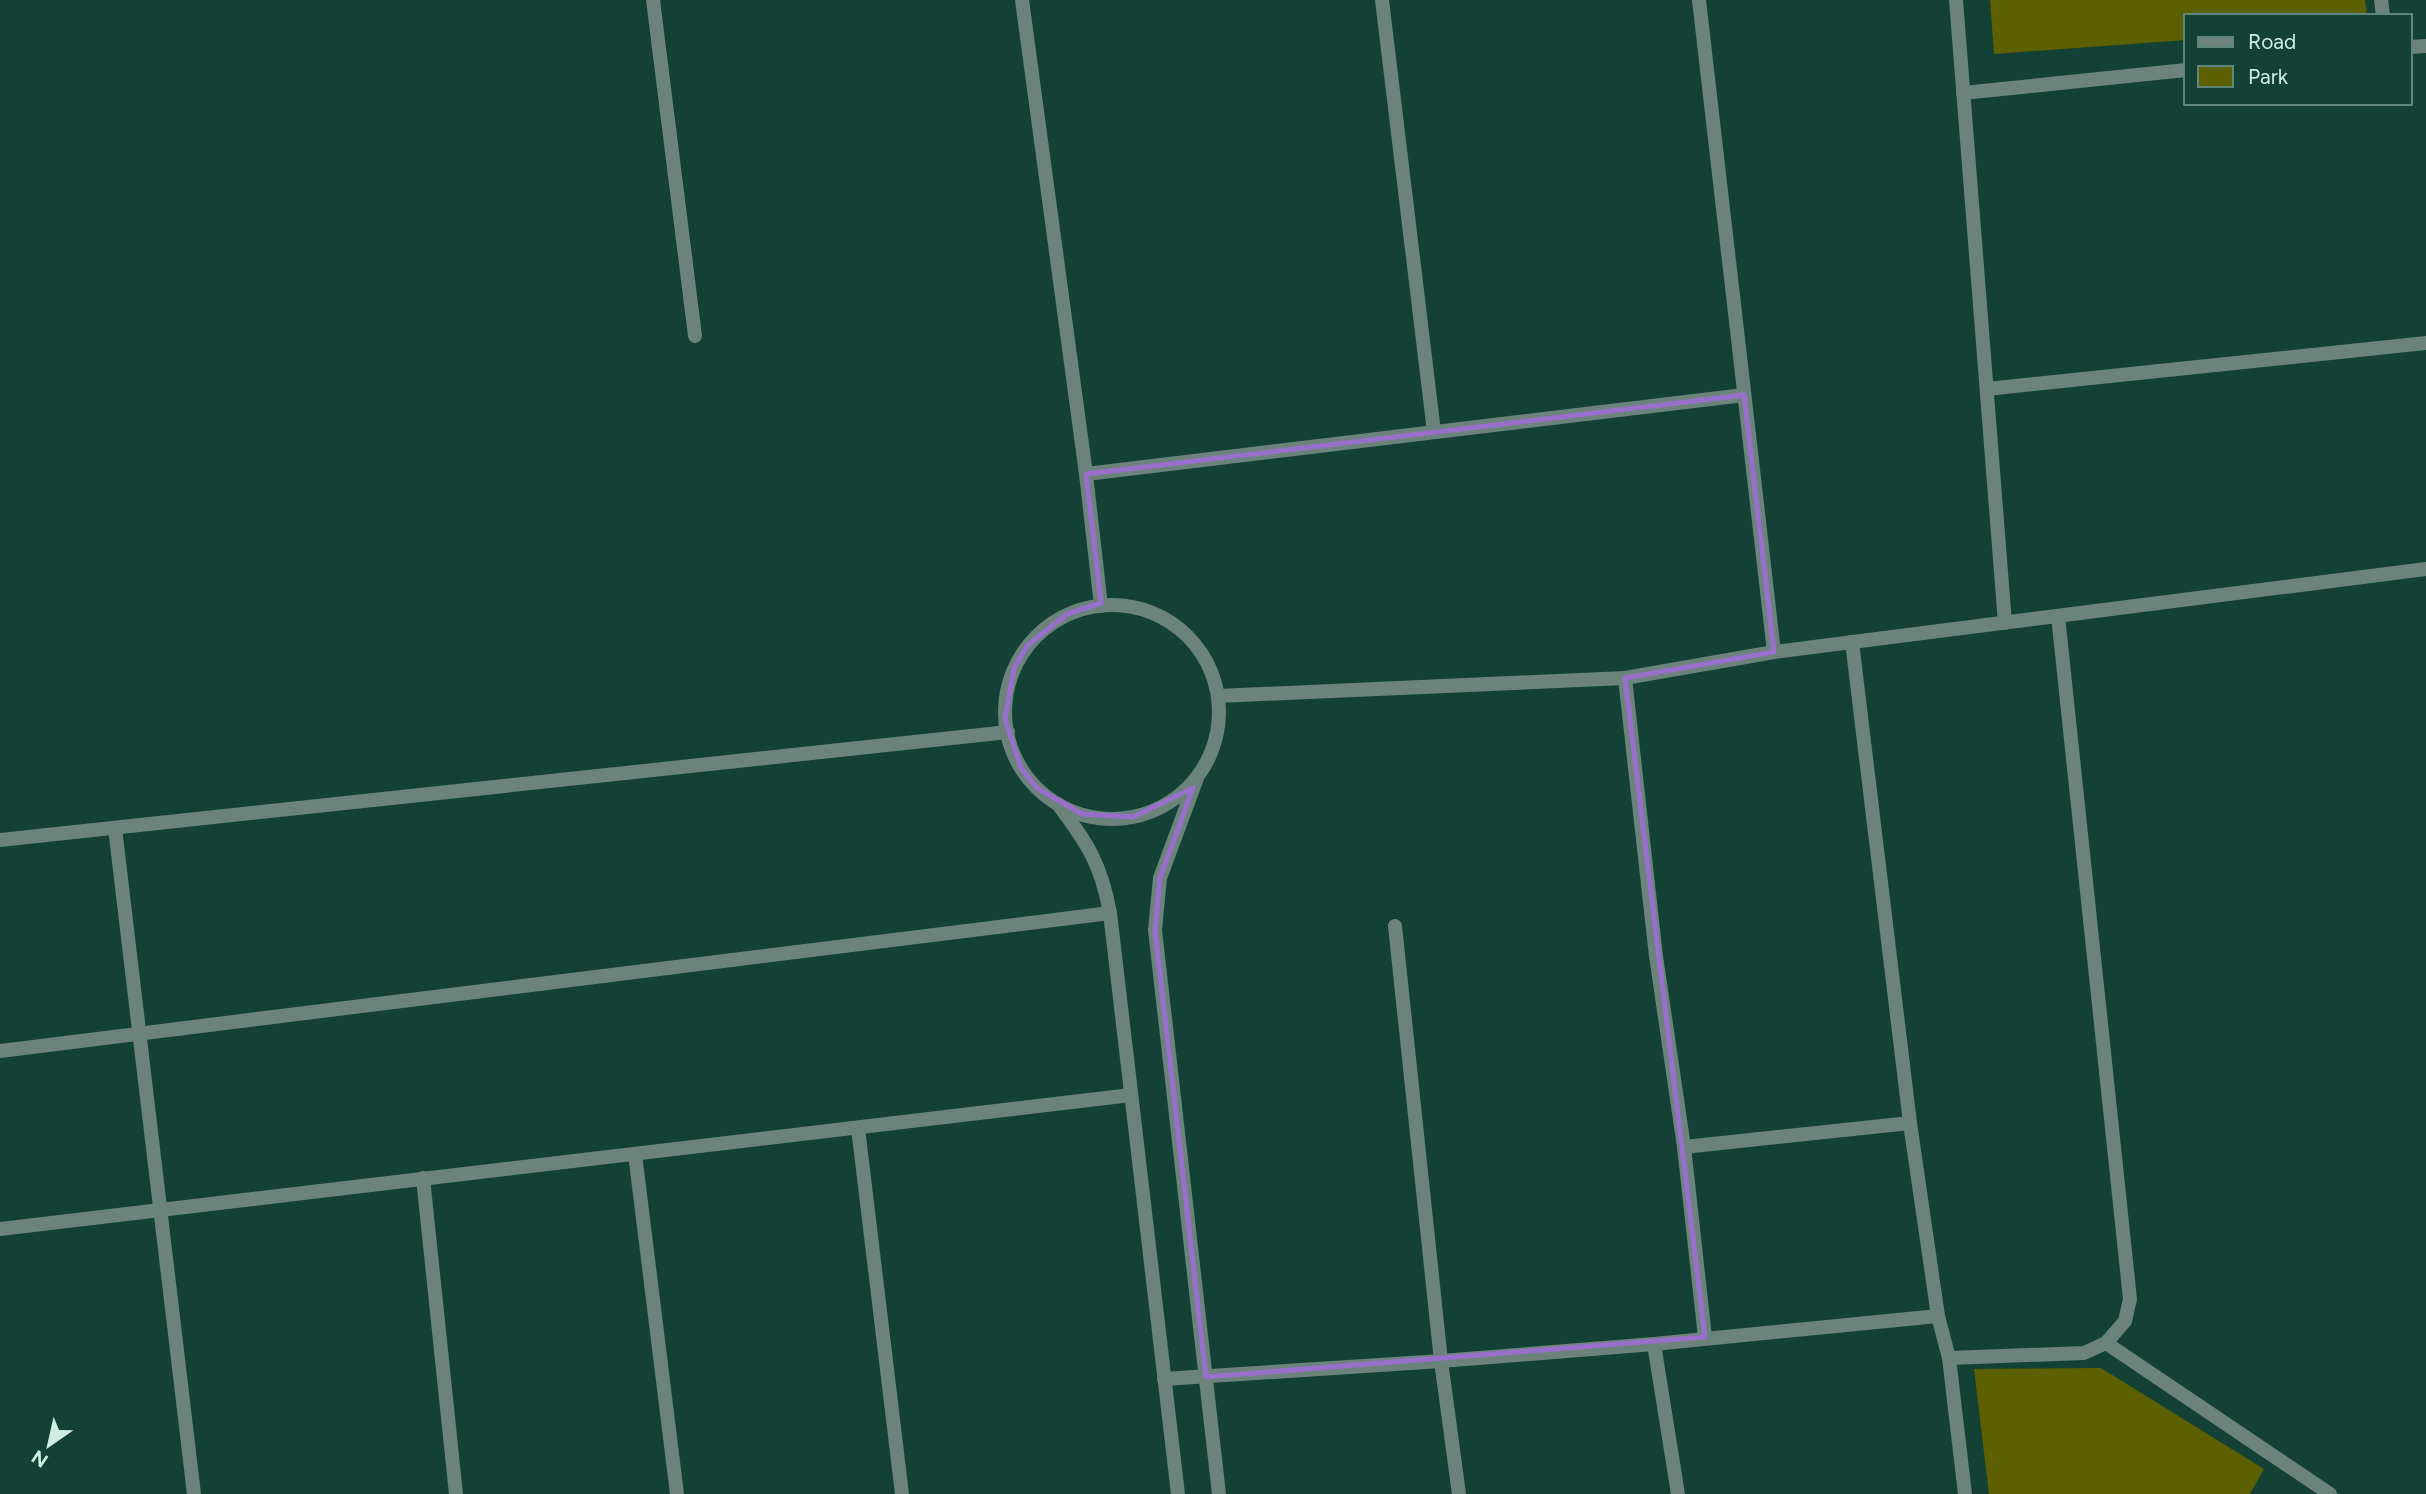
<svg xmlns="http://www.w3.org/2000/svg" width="2426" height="1494" viewBox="0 0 2426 1494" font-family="Figtree,sans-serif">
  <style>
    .park { fill: #5d6000 }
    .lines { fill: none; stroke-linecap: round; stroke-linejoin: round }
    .minor { stroke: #6b837a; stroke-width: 14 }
    .tertiary { stroke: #6b837a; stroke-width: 14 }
    .marked { fill: none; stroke: #9870cb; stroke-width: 5; stroke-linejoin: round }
  </style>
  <rect width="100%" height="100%" fill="#134135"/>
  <g class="park">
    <polygon points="1990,0 2365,0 2367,16 2186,16 2186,40 1994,54"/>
    <polygon points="2101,1368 2264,1469 2250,1494 1989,1494 1974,1369"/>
  </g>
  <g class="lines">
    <g class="minor">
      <polyline points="653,0 695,336"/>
      <polyline points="1382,0 1434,432"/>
      <polyline points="1699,0 1774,652"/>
      <polyline points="1956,0 2005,623"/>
      <polyline points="2381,0 2383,16"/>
      <polyline points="2410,47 2426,46"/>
      <polyline points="1963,93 2186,70"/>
      <polyline points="1987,389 2426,343"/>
      <polyline points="1086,474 1744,395"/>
      <polyline points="1852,642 1910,1123 1938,1316 1949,1358 1965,1494"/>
      <polyline points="1625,678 1656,956 1684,1147 1705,1337"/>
      <polyline points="1218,696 1625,678 1774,652 2426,569"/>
      <polyline points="115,828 194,1494"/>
      <polyline points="0,840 1008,732"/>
      <polyline points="1395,926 1441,1361 1459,1494"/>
      <polyline points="0,1051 1110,913"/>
      <polyline points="858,1128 902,1494"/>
      <polyline points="1684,1147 1910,1123"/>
      <polyline points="635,1154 677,1494"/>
      <polyline points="423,1178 456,1494"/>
      <polyline points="0,1229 1131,1095"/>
      <polyline points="2106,1343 2330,1494"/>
      <polyline points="1654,1344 1678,1494"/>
      <polyline points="1949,1358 2084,1353 2106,1343 2125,1321 2130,1299 2058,616"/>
      <polyline points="1164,1379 1441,1361 1654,1344 1938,1316"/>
    </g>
    <g class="tertiary">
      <polyline points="1022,0 1086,474 1101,606"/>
      <circle cx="1112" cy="712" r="107"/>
      <polyline points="1197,778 1160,878 1155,930 1219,1494"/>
      <path d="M 1058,804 C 1087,843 1101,863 1110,913 L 1178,1494"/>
    </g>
  </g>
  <path class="marked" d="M 1744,395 L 1774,652 L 1625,678 L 1705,1337 L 1206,1377 L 1155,930 L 1160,878 L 1193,788 L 1133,817 L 1082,814 L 1037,788 L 1021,768 L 1005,719 L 1014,668 L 1027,646 L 1067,614 L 1101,603 L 1086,474 Z"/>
  <rect x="2184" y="14" width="228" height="91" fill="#134135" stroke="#5e867a" stroke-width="2"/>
  <rect x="2198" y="37" width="35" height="10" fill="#6b837a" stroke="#5e867a" stroke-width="2"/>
  <text x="2248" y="49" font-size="21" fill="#cfede2">Road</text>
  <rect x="2198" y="66" width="35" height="21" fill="#5d6000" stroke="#5e867a" stroke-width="2"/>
  <text x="2248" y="84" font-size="21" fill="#cfede2">Park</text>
  <g transform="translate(49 1445) rotate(214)" stroke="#134135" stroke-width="5" paint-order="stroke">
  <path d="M0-5L12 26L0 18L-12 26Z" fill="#cfede2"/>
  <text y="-10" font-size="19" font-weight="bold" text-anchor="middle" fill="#cfede2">N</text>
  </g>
</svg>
